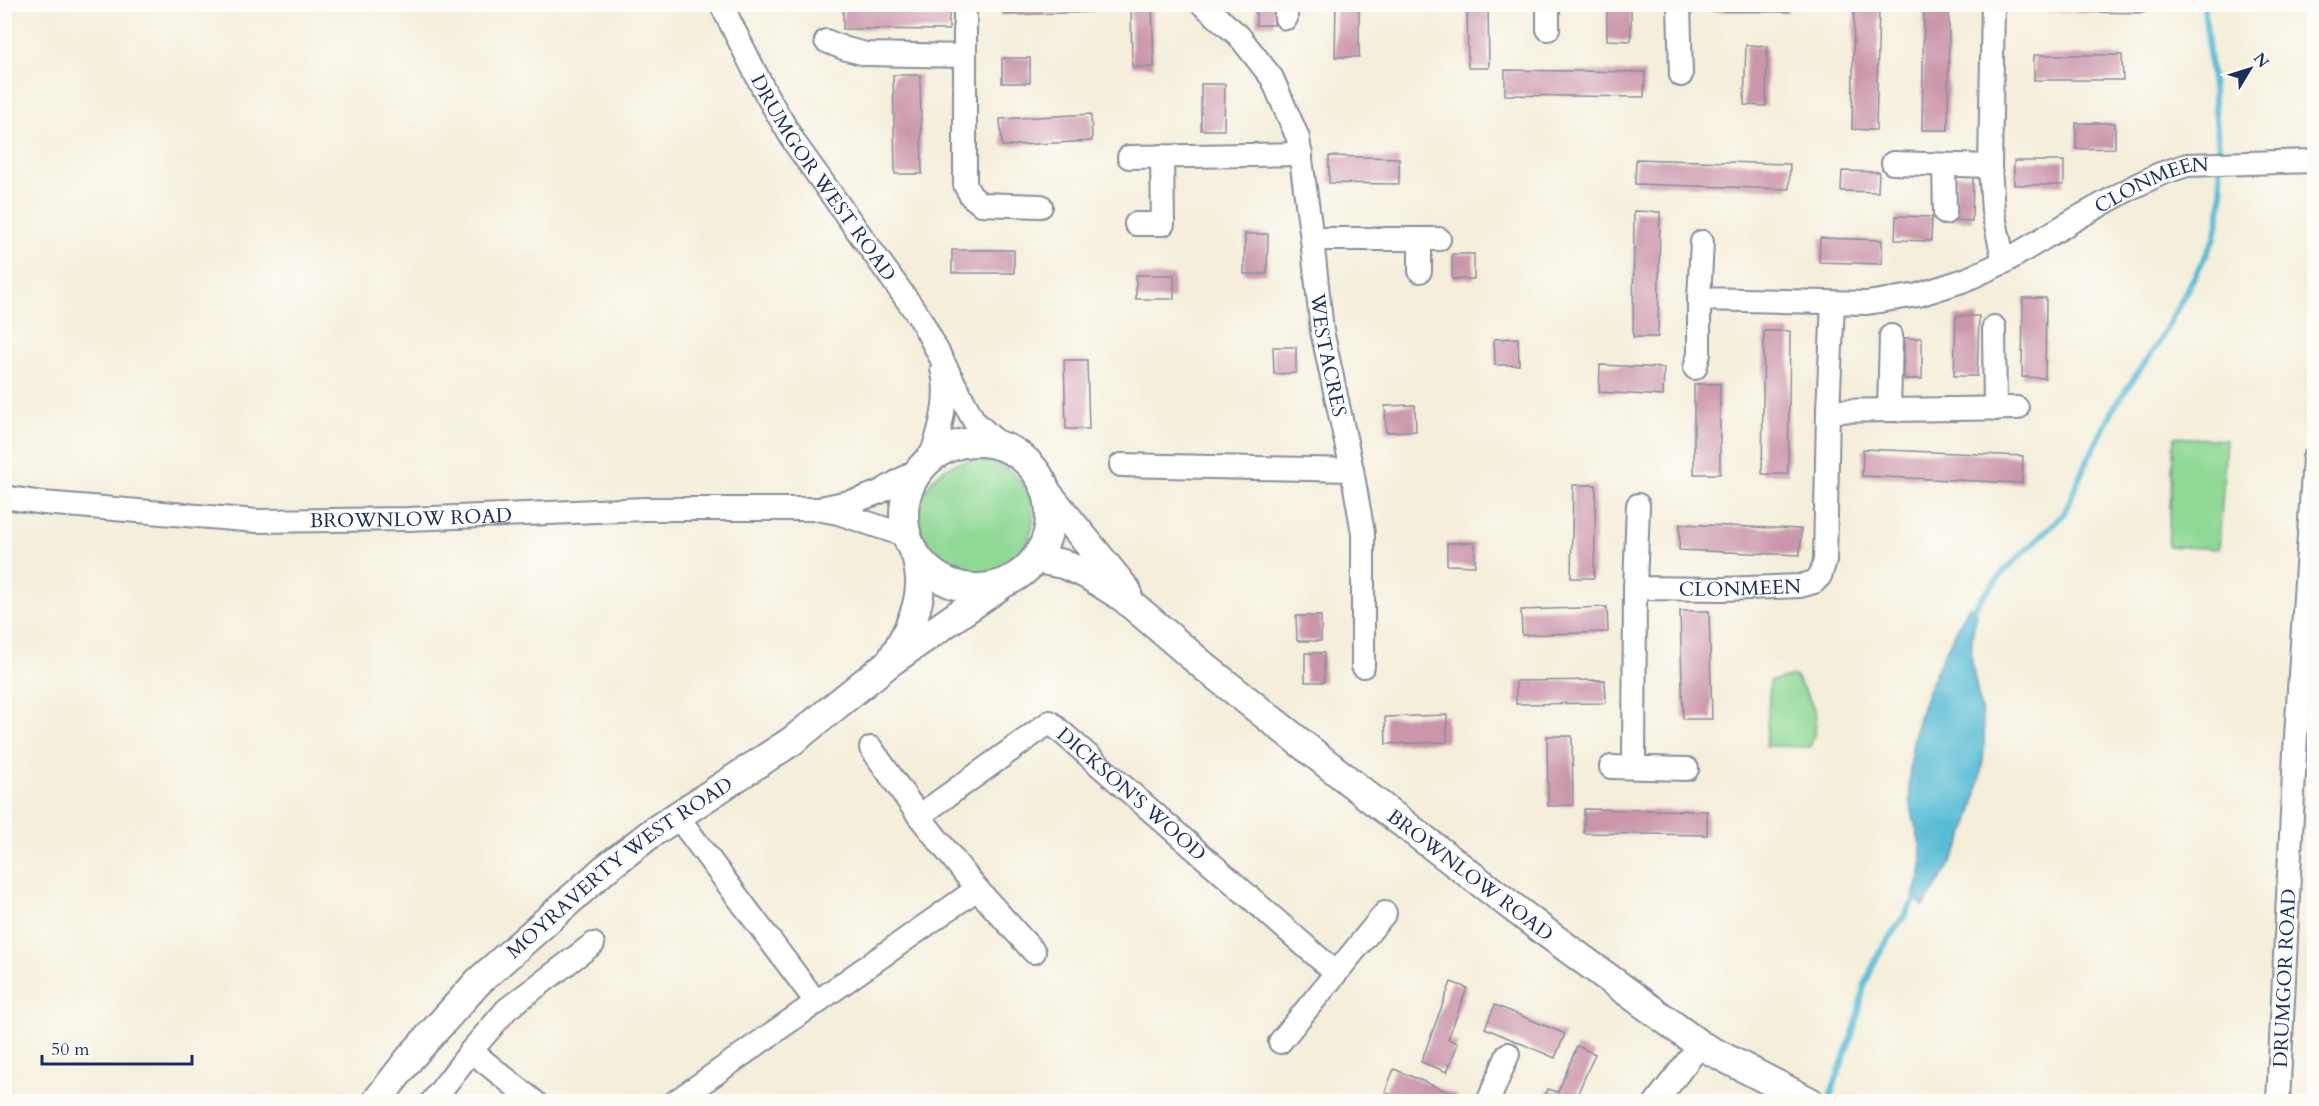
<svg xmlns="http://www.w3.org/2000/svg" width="2319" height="1106" viewBox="0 0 2319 1106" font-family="Cardo,serif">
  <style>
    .green { fill: #90d995; stroke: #56847a; stroke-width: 1.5 }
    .water { fill: #58bcd6; stroke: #3a769a; stroke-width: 1.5 }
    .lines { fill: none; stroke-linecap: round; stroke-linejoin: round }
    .stream { stroke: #58bcd6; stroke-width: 6 }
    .building { fill: #cb95aa }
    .minor-casing { stroke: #888e9c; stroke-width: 26 }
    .major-casing { stroke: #888e9c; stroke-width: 32 }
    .minor { stroke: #fff; stroke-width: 22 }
    .major { stroke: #fff; stroke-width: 28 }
    .labels { text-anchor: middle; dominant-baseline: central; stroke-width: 6; stroke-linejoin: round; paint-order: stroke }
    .street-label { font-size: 20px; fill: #1b2f5e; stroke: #fdfcf7 }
  </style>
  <rect width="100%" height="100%" fill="#fdfcf7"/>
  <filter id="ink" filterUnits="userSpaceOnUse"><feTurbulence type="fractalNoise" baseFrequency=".0167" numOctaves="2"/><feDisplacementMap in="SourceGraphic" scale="12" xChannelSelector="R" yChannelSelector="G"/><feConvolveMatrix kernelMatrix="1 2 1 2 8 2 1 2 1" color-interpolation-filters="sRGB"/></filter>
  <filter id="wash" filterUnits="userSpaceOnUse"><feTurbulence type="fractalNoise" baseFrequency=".008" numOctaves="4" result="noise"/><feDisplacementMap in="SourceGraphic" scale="24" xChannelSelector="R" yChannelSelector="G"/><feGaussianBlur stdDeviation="1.35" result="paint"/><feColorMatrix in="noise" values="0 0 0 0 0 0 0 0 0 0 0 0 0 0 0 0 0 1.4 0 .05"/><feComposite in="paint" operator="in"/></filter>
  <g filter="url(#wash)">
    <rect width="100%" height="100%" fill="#f4eeda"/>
    <g class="green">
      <polygon points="2174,437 2226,440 2219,549 2168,546"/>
      <circle cx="976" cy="517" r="57"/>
      <path d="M 1795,676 C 1812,704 1824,713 1810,747 L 1766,746 L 1770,681 Z"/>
    </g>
    <path class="water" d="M 1969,606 L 1977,614 C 1964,658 1977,680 1983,722 C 1986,741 1984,759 1980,777 C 1971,831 1954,862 1923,906 L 1913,895 C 1930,862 1919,845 1912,811 C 1909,799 1909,783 1910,770 C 1912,712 1942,656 1969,606 Z"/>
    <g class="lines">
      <g class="stream">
        <polyline points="2204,4 2220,158"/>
        <polyline points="1969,618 1974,607 2003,572 2064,514 2084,467 2116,404 2158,344 2215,238 2222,200 2220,168"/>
        <polyline points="1828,1102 1856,1024 1864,986 1878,955 1920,892"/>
      </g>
    </g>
    <g id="blocks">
      <g class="building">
        <polygon points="843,4 949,4 949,30 843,29"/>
        <polygon points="1003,4 1092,4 1092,12 1003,15"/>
        <polygon points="1131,4 1152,4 1154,67 1132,67"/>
        <rect x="1256" y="4" width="18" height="21"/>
        <polygon points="1607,4 1631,4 1631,41 1607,40"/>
        <polygon points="1698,4 1789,4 1789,12 1698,11"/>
        <polygon points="1854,4 1879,4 1876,130 1852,129"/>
        <polygon points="1924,4 1949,4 1948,130 1922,130"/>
        <polygon points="2031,4 2144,4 2144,13 2031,11"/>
        <polygon points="1336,5 1359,5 1359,57 1335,57"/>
        <polygon points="1467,5 1488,5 1489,68 1468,68"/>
        <polygon points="1746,45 1767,46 1766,106 1744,105"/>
        <polygon points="2034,55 2122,55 2123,80 2034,80"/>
        <rect x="1002" y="58" width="28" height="25"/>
        <polygon points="1505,70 1645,72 1644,97 1505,95"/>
        <polygon points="893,75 920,75 922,174 895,174"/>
        <polygon points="1201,84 1225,84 1224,130 1201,130"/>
        <polygon points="1091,114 1092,141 1002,146 1000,119"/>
        <polygon points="2076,123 2115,123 2115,148 2076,149"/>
        <polygon points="1329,156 1399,158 1399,184 1329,183"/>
        <polygon points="1636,159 1790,164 1789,189 1635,184"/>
        <rect x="2014" y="161" width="50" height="24"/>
        <polygon points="1842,171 1879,172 1878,192 1841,191"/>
        <polygon points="1956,175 1973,176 1972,221 1955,220"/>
        <polygon points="1634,211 1660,212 1658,337 1633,337"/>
        <polygon points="1896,216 1932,217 1931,241 1895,240"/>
        <polygon points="1245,234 1268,234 1267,274 1244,274"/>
        <polygon points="1820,238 1882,240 1882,264 1819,262"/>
        <rect x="952" y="250" width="62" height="23"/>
        <rect x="1452" y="254" width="22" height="25"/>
        <rect x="1136" y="275" width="38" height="24"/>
        <polygon points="2023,298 2046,298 2045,378 2022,377"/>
        <polygon points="1956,316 1979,316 1977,376 1954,376"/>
        <polygon points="1764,331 1790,331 1788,474 1762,474"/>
        <polygon points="1518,338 1519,365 1495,365 1494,339"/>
        <rect x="1904" y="338" width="18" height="41"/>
        <polygon points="1273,347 1296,347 1296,373 1274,374"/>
        <polygon points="1064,360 1087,360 1089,429 1066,429"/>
        <polygon points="1600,365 1664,368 1663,396 1599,392"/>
        <rect x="1694" y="384" width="26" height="90"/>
        <polygon points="1415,405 1416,431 1386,432 1385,406"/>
        <polygon points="1863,449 2023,456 2022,483 1862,476"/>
        <polygon points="1573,485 1596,485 1594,578 1571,578"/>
        <polygon points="1680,524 1801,529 1800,555 1679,550"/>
        <polygon points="1447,543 1475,543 1475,566 1447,565"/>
        <polygon points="1607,607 1608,632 1522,635 1521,610"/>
        <polygon points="1680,611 1709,611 1712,719 1683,719"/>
        <polygon points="1296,616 1321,616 1321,641 1297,641"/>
        <rect x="1305" y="653" width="19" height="29"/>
        <polygon points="1605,680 1606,703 1516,704 1516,681"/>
        <polygon points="1447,715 1447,742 1386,744 1385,717"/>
        <polygon points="1547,736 1572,736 1573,805 1548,806"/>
        <polygon points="1584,809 1707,811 1707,835 1584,833"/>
        <polygon points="1451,982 1467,988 1448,1039 1458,1043 1447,1072 1421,1062"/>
        <polygon points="1495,1005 1565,1034 1555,1058 1485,1028"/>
        <polygon points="1577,1046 1595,1054 1574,1102 1543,1102 1548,1089 1558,1092"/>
        <polygon points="1394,1069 1458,1096 1455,1102 1408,1102 1385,1092"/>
      </g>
    </g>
  </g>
  <g filter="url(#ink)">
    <use href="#blocks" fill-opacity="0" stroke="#888e9c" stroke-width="1.5"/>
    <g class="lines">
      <g class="minor-casing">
        <g id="minor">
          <path id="s1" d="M 721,4 L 766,94 L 796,145 L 920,318 L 974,421 L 1001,446"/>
          <polyline points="965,4 965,185 971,196 981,204 1041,206"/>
          <path id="s2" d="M 1202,4 L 1239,36 L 1272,78 L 1298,138 L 1312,239 L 1322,331 L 1352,470 L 1363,533 L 1363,666"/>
          <polyline points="1679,4 1681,75"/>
          <polyline points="1286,18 1286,4"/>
          <polyline points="1548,29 1548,4"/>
          <polyline points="826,41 846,49 866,54 965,56"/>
          <polyline points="1129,157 1301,154"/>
          <polyline points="1893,163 1990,166 1993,212 2004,262"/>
          <polyline points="1944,165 1945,213"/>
          <polyline points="1990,166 1993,4"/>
          <polyline points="1136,224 1163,224 1162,156"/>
          <polyline points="1312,239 1439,239"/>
          <path id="s3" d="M 1702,242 L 1699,299 L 1867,303 L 1918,295 L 1965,280 L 2004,262 L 2079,217 L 2135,186 L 2160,174 L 2187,165 L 2314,161"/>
          <polyline points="1420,271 1420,239"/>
          <polyline points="1833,303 1828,411 2017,408"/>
          <polyline points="1994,327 1995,409"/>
          <polyline points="1695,368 1699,354 1699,299"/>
          <polyline points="1889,410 1891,336"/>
          <path d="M 930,458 C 940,433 950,396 942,369"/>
          <polyline points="1121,465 1352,470"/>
          <path id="s4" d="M 4,497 L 43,503 L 257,521 L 408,519 L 645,509 L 817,509 L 838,513 L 907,536"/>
          <path id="s5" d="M 1638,505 L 1635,588 L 1723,589 L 1800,586 L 1814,582 L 1820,576 L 1825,561 L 1828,411"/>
          <polyline points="825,507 858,500 880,492 921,468"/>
          <polyline points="871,748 919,816 977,889 1034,952"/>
          <polyline points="1611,767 1687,769"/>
          <polyline points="1634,767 1635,588"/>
          <polyline points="677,816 817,1003"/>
          <path id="s6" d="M 919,816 L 1050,722 L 1336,973"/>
          <polyline points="1280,1042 1385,913"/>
          <polyline points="471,1051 535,1102"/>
          <polyline points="432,1102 471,1051 507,1009 593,944"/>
          <polyline points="675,1102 977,889"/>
          <polyline points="1488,1102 1508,1054"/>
          <polyline points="1656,1102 1700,1045"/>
          <path id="s7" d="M 2278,1102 L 2295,752 L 2314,458"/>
        </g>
      </g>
      <g class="major-casing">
        <g id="major">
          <circle cx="977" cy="515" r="73"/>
          <polyline points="1048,494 1127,591"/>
          <path id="s8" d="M 1037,559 L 1063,564 L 1086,574 L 1124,598 L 1206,668 L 1374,801 L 1544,931 L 1700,1045 L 1810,1102"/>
          <path d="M 893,657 C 906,636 919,611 920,586 C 921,577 918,567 917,558"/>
          <path id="s9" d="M 376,1102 L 410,1058 L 478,982 L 605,869 L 653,832 L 792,741 L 890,662 L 1001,585"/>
        </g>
      </g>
      <use href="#minor" class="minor"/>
      <use href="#major" class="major"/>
    </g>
  </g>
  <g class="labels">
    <g class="street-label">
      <text stroke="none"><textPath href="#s1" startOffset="202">DRUMGOR WEST ROAD</textPath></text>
      <text stroke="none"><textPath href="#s3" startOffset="537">CLONMEEN</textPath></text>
      <text stroke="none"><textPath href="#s2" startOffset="387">WESTACRES</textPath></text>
      <text stroke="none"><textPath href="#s4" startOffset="408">BROWNLOW ROAD</textPath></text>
      <text stroke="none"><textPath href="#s5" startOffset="188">CLONMEEN</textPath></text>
      <text stroke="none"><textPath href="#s6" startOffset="270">DICKSON'S WOOD</textPath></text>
      <text stroke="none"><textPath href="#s9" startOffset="340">MOYRAVERTY WEST ROAD</textPath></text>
      <text stroke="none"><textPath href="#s8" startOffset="540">BROWNLOW ROAD</textPath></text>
      <text stroke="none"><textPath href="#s7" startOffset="124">DRUMGOR ROAD</textPath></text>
    </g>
  </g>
  <rect width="2319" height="1106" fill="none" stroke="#fdfcf7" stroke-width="24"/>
  <g transform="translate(2250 69) rotate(52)" stroke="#fdfcf7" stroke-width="4.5" paint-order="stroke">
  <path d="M0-4.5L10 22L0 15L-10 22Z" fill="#1b2f5e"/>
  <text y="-9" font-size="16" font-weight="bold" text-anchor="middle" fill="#1b2f5e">N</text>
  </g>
  <path d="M42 1055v9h150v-9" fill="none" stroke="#1b2f5e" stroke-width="3"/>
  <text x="51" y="1055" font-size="18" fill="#1b2f5e" stroke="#fdfcf7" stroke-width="4.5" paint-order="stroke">50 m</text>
</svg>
